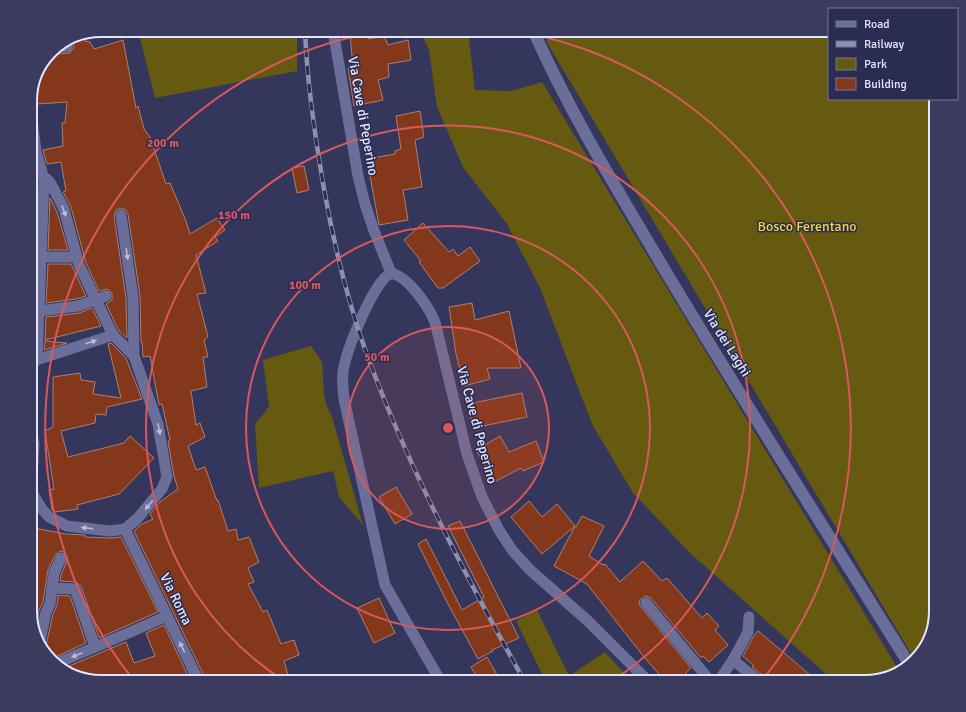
<svg xmlns="http://www.w3.org/2000/svg" width="966" height="712" viewBox="0 0 966 712" font-family="Signika,sans-serif">
  <style>
    .green { fill: #655a0f }
    .building { fill: #83381b; stroke: #af7f6e }
    .lines { fill: none; stroke-linecap: round; stroke-linejoin: round }
    .street { stroke: #6b6e98; stroke-width: 11 }
    .secondary { stroke: #6b6e98; stroke-width: 12 }
    .rail-casing { stroke: #8e90af; stroke-width: 4.5 }
    .rail { stroke: #2b2c51; stroke-width: 3; stroke-dasharray: 9; stroke-linecap: butt }
    .oneway { fill: #b9bcda }
    .ring { fill: none; stroke: #d9585e; stroke-width: 2 }
    .labels { text-anchor: middle; dominant-baseline: central; stroke-width: 3; stroke-linejoin: round; paint-order: stroke }
    .street-label { font-size: 14px; fill: #e3e6fe; stroke: #2b2c51 }
    .park-label { font-size: 14px; fill: #efd938; stroke: #2b2c51 }
    .rim { fill: none; stroke: #e3e6fe; stroke-width: 2 }
    .centre { fill: #d9585e; stroke: #2b2c51; stroke-width: 2 }
    .ring-label { font-size: 12px; text-anchor: middle; font-weight: bold; fill: #d9585e; stroke: #2b2c51; stroke-width: 3; stroke-linejoin: round; paint-order: stroke }
  </style>
  <rect width="100%" height="100%" fill="#35365c"/>
  <g class="green">
    <polygon points="138,30 297,30 297,71 155,98"/>
    <polygon points="420,30 468,30 475,90 511,91 542,82 900,672 897,675 865,682 835,682 689,552 633,493 592,424 540,288 507,224 463,167 437,107 429,50"/>
    <polygon points="572,30 829,30 829,99 936,99 936,611 922,654 915,660 546,41"/>
    <polygon points="311,346 322,362 324,394 326,404 332,417 363,525 339,497 333,471 259,488 255,424 269,407 263,360"/>
    <polygon points="537,610 569,676 605,652 632,682 546,682 516,621"/>
  </g>
  <g class="building">
    <polygon points="363,30 365,30 368,39 384,36 388,45 408,40 411,60 388,64 389,77 378,80 383,100 354,106 348,68 353,67 350,34"/>
    <polygon points="83,37 85,41 90,42 94,49 123,40 136,108 138,106 144,129 150,137 166,184 170,183 186,221 190,234 217,218 225,230 215,237 218,241 196,255 206,293 197,294 208,337 204,340 208,357 203,357 207,387 191,391 196,425 200,423 205,437 188,446 196,470 205,467 217,501 218,500 228,531 236,529 238,540 249,537 259,562 248,568 254,582 248,584 263,612 267,610 281,644 294,640 299,655 284,661 290,682 212,682 208,674 204,676 134,531 140,525 153,519 150,514 160,502 178,489 174,476 168,441 170,440 162,404 159,405 150,356 143,357 142,342 141,342 140,296 128,214 126,210 120,208 116,210 114,216 126,298 127,338 119,331 106,304 112,300 112,293 107,289 99,291 86,263 71,207 63,192 66,191 61,162 47,164 43,150 63,146 62,123 65,123 67,102 37,104 35,99 30,97 37,69 51,51 57,54 70,53 74,47 71,41"/>
    <polygon points="420,111 424,137 415,140 422,187 403,190 408,220 379,225 367,159 395,154 395,151 401,149 396,116"/>
    <polygon points="30,156 37,180 36,212 30,212"/>
    <polygon points="304,166 309,190 297,193 292,168"/>
    <polygon points="50,198 57,212 68,250 48,250"/>
    <polygon points="423,223 449,252 453,249 458,256 470,247 480,261 443,288 438,288 419,262 421,261 404,240"/>
    <polygon points="30,226 35,226 34,245 30,246"/>
    <polygon points="34,259 30,355 30,260"/>
    <polygon points="48,264 71,264 86,296 76,299 46,303"/>
    <polygon points="472,303 475,320 509,311 521,368 487,368 490,379 464,386 456,354 449,307"/>
    <polygon points="92,308 101,326 45,340 46,317 79,313"/>
    <polygon points="45,341 67,343 44,350"/>
    <polygon points="111,343 126,358 142,399 107,407 106,415 96,414 95,423 61,431 68,457 124,443 130,436 154,458 119,494 77,505 78,509 55,512 52,510 49,490 54,489 45,431 53,427 53,377 80,373 81,380 95,382 93,394 121,398 108,344"/>
    <polygon points="522,393 527,417 473,428 468,404"/>
    <polygon points="500,436 509,452 536,441 544,462 523,471 521,468 494,482 476,450"/>
    <polygon points="396,487 412,514 395,524 379,497"/>
    <polygon points="529,501 542,517 557,504 575,526 542,554 511,517"/>
    <polygon points="582,516 604,526 589,556 603,565 605,564 620,582 643,561 662,581 667,578 702,618 707,613 719,626 715,630 728,645 709,662 703,656 701,658 651,598 645,596 640,600 639,604 641,607 691,668 683,676 688,682 666,682 644,657 587,584 554,566 575,526 576,527"/>
    <polygon points="460,521 519,638 492,650 493,651 478,659 447,602 418,544 426,539 462,610 484,597 448,526"/>
    <polygon points="34,528 66,534 85,535 85,537 111,538 121,537 158,612 99,638 81,586 76,582 60,581 61,575 68,558 64,552 60,551 55,555 48,570 43,602 39,610 35,632 30,616 30,559"/>
    <polygon points="58,595 70,596 86,643 51,659 44,650 46,646 53,614 57,605"/>
    <polygon points="379,598 395,633 374,643 357,608"/>
    <polygon points="164,625 191,682 145,682 144,678 132,682 101,682 62,669 126,642 134,663 155,656 146,633"/>
    <polygon points="758,631 782,651 818,682 767,682 765,677 752,667 754,666 743,656 753,637"/>
    <polygon points="487,657 501,682 480,682 471,667"/>
    <polygon points="740,675 749,682 730,682"/>
  </g>
  <g class="lines">
    <g class="street">
      <polyline points="333,30 358,176 365,204 373,228 391,273"/>
      <polyline points="57,47 67,47"/>
      <polyline points="30,104 36,151 44,179 37,360"/>
      <polyline points="44,179 47,179 51,184 64,209 79,265 113,335"/>
      <polyline points="121,215 133,297 134,356"/>
      <polyline points="30,219 42,218"/>
      <polyline points="30,253 41,250"/>
      <polyline points="41,257 77,257"/>
      <polyline points="39,311 78,306 106,296"/>
      <polyline points="30,362 113,335 134,356 158,424 167,477 162,489 156,496 138,518 125,529"/>
      <polyline points="30,490 42,509 49,517 67,526 110,531 125,529"/>
      <polyline points="30,514 34,444 30,424"/>
      <polyline points="125,529 199,682"/>
      <polyline points="52,588 75,589 95,647"/>
      <polyline points="646,603 711,682"/>
      <polyline points="39,645 46,612 50,604 54,573 61,558"/>
      <polyline points="733,660 760,682"/>
      <polyline points="55,664 126,634 167,616"/>
      <path d="M 441,682 L 385,585 L 344,399 C 343,390 342,381 343,372 C 346,351 373,282 391,273 C 409,277 428,306 435,322 L 467,454 L 482,497 L 499,530 L 512,550 L 529,569 L 588,621 L 649,682"/>
      <polyline points="718,682 733,660 748,632 749,617"/>
    </g>
    <path class="secondary" d="M 533,30 C 570,113 617,189 663,267 C 743,401 827,532 909,664"/>
    <g class="rail-casing">
      <path id="rail" d="M 305,30 C 307,84 315,137 324,189 C 334,245 347,299 366,352 C 407,465 466,577 525,682"/>
    </g>
    <use href="#rail" class="rail"/>
  </g>
  <defs><path id="oneway-solid" d="M-6-.8H1V-3.2L6.5 0L1 3.2V.8H-6Z"/></defs>
  <g class="oneway">
    <use href="#oneway-solid" transform="translate(64 211) rotate(70)"/>
    <use href="#oneway-solid" transform="translate(127 254) rotate(82)"/>
    <use href="#oneway-solid" transform="translate(91 342) rotate(-18)"/>
    <use href="#oneway-solid" transform="translate(159 429) rotate(79)"/>
    <use href="#oneway-solid" transform="translate(149 505) rotate(130)"/>
    <use href="#oneway-solid" transform="translate(87 528) rotate(-173)"/>
    <use href="#oneway-solid" transform="translate(182 647) rotate(-116)"/>
    <use href="#oneway-solid" transform="translate(77 655) rotate(158)"/>
  </g>
  <circle cx="448" cy="428" r="101" fill="#d9585e" fill-opacity=".12"/>
  <g class="ring">
    <circle cx="448" cy="428" r="101"/>
    <circle cx="448" cy="428" r="202"/>
    <path d="M284 681A302 302 0 1 1 612 681"/>
    <path d="M135 682A403 403 0 0 1 381 31M515 31A403 403 0 0 1 761 682"/>
  </g>
  <g class="labels">
    <g class="street-label">
      <text transform="translate(363 116) rotate(80)">Via Cave di Peperino</text>
      <text transform="translate(727 343) rotate(58)">Via dei Laghi</text>
      <text transform="translate(477 425) rotate(75)">Via Cave di Peperino</text>
      <text transform="translate(176 599) rotate(64)">Via Roma</text>
    </g>
    <g class="park-label">
      <text x="807" y="226">Bosco Ferentano</text>
    </g>
  </g>
  <path d="M0 0H966V712H0ZM101 37H865A64 64 0 0 1 929 101V611A64 64 0 0 1 865 675H101A64 64 0 0 1 37 611V101A64 64 0 0 1 101 37Z" fill="#3a3b5f" fill-rule="evenodd"/>
  <path class="rim" d="M101 37H865A64 64 0 0 1 929 101V611A64 64 0 0 1 865 675H101A64 64 0 0 1 37 611V101A64 64 0 0 1 101 37Z"/>
  <circle cx="448" cy="428" r="6" class="centre"/>
  <g class="ring-label">
    <text x="163" y="147">200 m</text>
    <text x="234" y="219">150 m</text>
    <text x="305" y="289">100 m</text>
    <text x="377" y="361">50 m</text>
  </g>
  <rect x="828" y="8" width="130" height="92" fill="#2b2c51" stroke="#757696"/>
  <rect x="836" y="21" width="20" height="6" fill="#6b6e98" stroke="#757696"/>
  <text x="864" y="28" font-size="12" fill="#e3e6fe">Road</text>
  <rect x="836" y="41" width="20" height="6" fill="#8e90af" stroke="#757696"/>
  <text x="864" y="48" font-size="12" fill="#e3e6fe">Railway</text>
  <rect x="836" y="58" width="20" height="12" fill="#655a0f" stroke="#757696"/>
  <text x="864" y="68" font-size="12" fill="#e3e6fe">Park</text>
  <rect x="836" y="78" width="20" height="12" fill="#83381b" stroke="#757696"/>
  <text x="864" y="88" font-size="12" fill="#e3e6fe">Building</text>
</svg>
